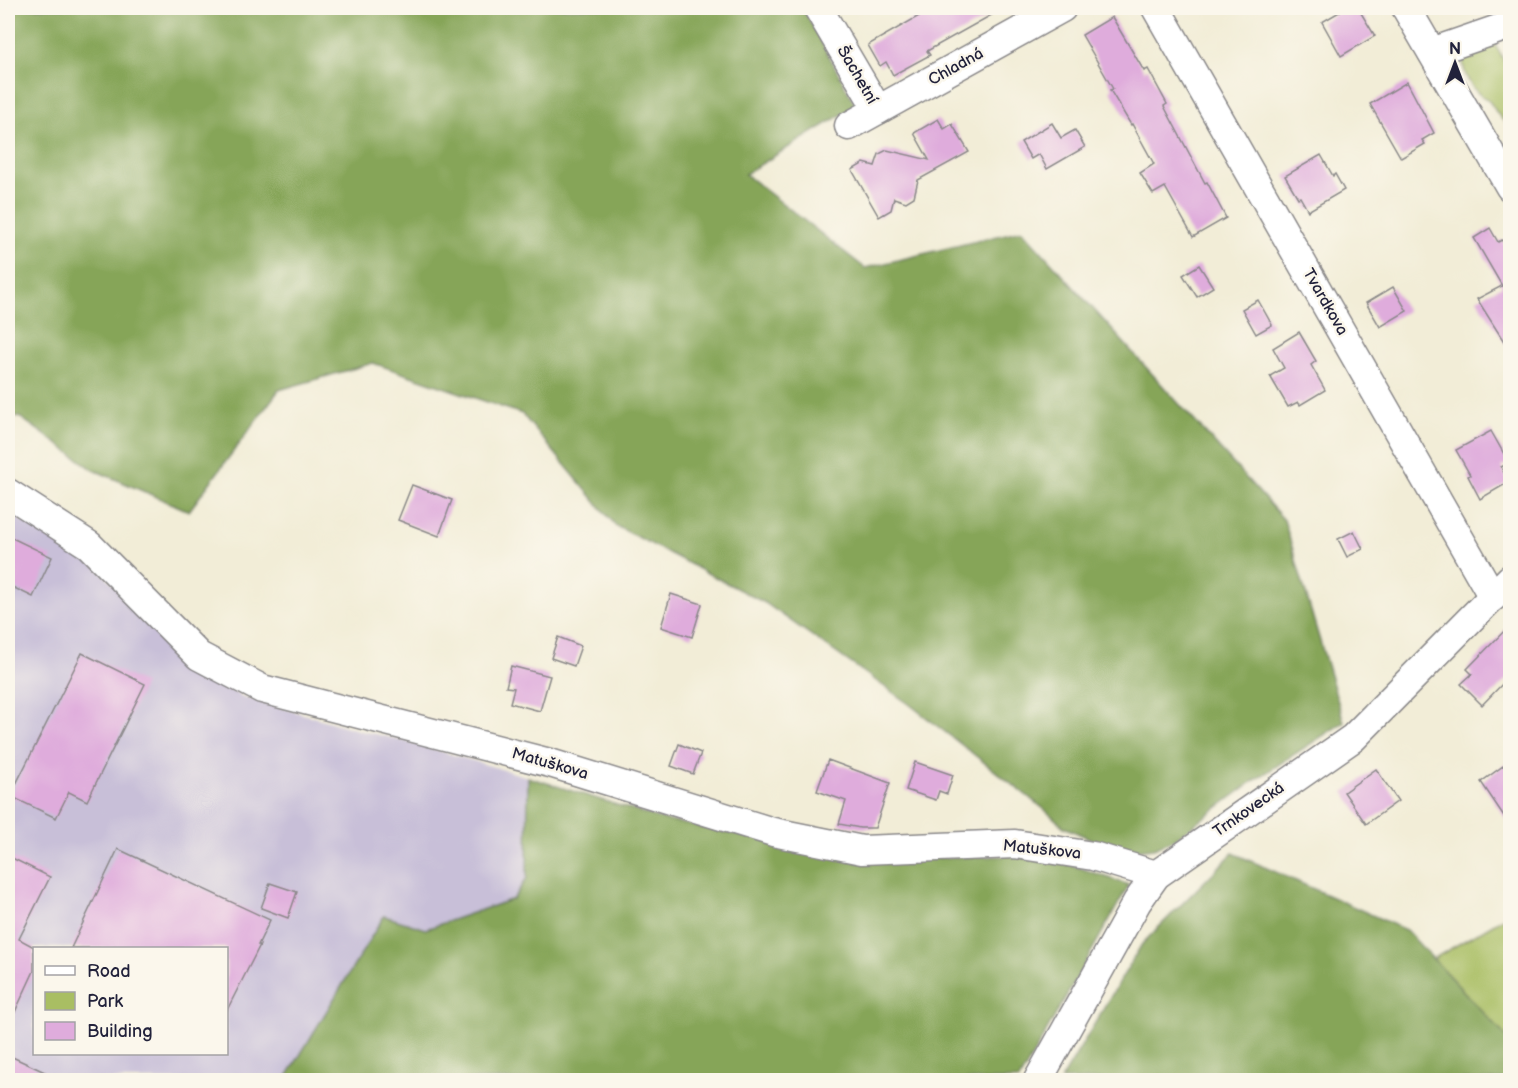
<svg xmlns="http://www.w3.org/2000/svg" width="1518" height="1088" viewBox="0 0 1518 1088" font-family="'Balsamiq Sans',sans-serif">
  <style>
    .industrial { fill: #c8bfd8; fill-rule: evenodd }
    .green { fill: #a9be63; stroke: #66704f; stroke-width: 1.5 }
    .forest { fill: #86a559; stroke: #54644a; stroke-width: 1.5 }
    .building { fill: #dfacdc }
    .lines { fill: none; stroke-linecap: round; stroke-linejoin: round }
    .minor-casing { stroke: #8a8889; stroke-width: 31 }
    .minor { stroke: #fff; stroke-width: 28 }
    .labels { text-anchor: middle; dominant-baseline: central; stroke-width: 5; stroke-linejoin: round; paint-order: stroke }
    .street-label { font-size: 16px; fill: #22223b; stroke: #fbf7ec }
  </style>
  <rect width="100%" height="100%" fill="#fbf7ec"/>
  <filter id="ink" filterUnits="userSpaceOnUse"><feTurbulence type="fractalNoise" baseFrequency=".0167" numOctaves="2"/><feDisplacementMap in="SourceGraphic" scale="12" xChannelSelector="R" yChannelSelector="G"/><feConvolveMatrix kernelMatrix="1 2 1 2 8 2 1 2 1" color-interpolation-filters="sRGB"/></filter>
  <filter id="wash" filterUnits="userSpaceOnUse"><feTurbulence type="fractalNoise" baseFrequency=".008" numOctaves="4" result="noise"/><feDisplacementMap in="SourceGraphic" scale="24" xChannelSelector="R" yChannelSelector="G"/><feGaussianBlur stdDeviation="1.35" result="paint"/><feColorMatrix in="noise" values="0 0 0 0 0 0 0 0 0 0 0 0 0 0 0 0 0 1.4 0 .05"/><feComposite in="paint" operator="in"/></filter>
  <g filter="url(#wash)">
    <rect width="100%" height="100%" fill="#f2edd7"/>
    <path class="industrial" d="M 8,514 L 78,548 L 199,673 L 241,696 L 362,731 L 406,741 L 528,777 L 527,878 L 513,899 L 426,929 L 384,916 L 285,1080 L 8,1080 ZM 34,948 L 226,948 L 226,1054 L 34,1054 Z"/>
    <g class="green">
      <path d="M 1493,41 L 1510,72 L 1510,123 L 1509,121 L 1505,122 C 1497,116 1494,106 1487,99 C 1484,97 1481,96 1479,94 C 1467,83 1462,70 1463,54 Z"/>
      <polygon points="1510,914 1510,1041 1433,959"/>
    </g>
    <g class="forest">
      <polygon points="8,8 803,8 856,106 745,174 865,268 1022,230 1284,520 1344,722 1255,780 1173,840 1154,848 1135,850 1114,847 1093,840 1064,827 1044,809 909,704 765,603 616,526 522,414 373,363 279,390 189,511 94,470 21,418 8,414"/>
      <polygon points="528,777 665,820 860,859 1012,856 1072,865 1129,885 1019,1080 285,1080 384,916 426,929 513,899 527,878"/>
      <polygon points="1233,853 1406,930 1510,1041 1510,1080 1061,1080 1142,944"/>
    </g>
    <g id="blocks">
      <g class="building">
        <polygon points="933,8 1004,8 927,51 930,55 893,75 886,62 880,66 868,45"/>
        <polygon points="1346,8 1358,8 1375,36 1341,56 1322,22"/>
        <polygon points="1112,17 1144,71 1148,69 1167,104 1164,106 1205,183 1207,182 1226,218 1193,237 1165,187 1153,194 1140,173 1154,164 1132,124 1131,125 1110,90 1113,89 1082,35"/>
        <polygon points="1407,82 1434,133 1422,140 1425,144 1401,158 1370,104"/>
        <polygon points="938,119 944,129 952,124 969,152 918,180 914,197 906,202 894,198 891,210 879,217 852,170 864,163 875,166 879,154 887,150 929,160 914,133"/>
        <polygon points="1052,123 1061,138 1075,130 1085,147 1047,169 1039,154 1031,159 1021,142"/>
        <polygon points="1321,155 1333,176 1335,174 1344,190 1308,211 1300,197 1298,198 1285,176"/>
        <polygon points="1490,228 1498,242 1502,240 1510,254 1510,351 1477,299 1502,286 1474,238"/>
        <polygon points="1199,265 1213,287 1197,297 1183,275"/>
        <polygon points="1393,287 1407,311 1380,327 1366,303"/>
        <polygon points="1258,300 1272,325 1256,334 1242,309"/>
        <polygon points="1299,332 1316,361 1311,365 1325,390 1300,405 1298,402 1288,407 1270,376 1284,368 1273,348"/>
        <polygon points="1491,431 1509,463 1501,467 1509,482 1480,499 1468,476 1470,475 1456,450"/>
        <polygon points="412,485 452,500 439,536 398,520"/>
        <polygon points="1354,531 1363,549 1347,557 1338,539"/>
        <polygon points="8,536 52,557 33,597 8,585"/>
        <polygon points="671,594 702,604 692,637 661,627"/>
        <polygon points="1510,625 1510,676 1482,705 1461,684 1472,674 1467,669"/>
        <polygon points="558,637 581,646 574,666 551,658"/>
        <polygon points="82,653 145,684 87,801 69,792 56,818 10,796"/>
        <polygon points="511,666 550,676 540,711 510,703 514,688 506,687"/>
        <polygon points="679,744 701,753 693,774 671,766"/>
        <polygon points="828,760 890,783 875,828 860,828 839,824 846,801 817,791"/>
        <polygon points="1510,761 1510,825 1481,782"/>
        <polygon points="915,762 953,775 947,794 939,791 936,800 906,790"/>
        <polygon points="1376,769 1398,801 1366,824 1344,792"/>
        <polygon points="118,849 270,920 258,945 260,945 226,1012 226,948 71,948"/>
        <polygon points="8,856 50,877 19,939 34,947 34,971 8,1027"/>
        <polygon points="270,883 297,892 288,918 261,908"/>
        <polygon points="8,1055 62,1080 8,1080"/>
      </g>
    </g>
  </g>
  <g filter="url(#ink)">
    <use href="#blocks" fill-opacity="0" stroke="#8a8889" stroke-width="1.5"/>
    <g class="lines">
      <g class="minor-casing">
        <g id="minor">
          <polyline points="818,8 878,110"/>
          <polyline points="1156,8 1493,597"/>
          <polyline points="1406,8 1510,187"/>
          <polyline points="1432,52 1510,25"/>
          <polyline points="849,126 1062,8"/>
          <polyline points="8,493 89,545 199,656 262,689 550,763 773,832 862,850 1015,844 1093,856 1156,875"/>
          <polyline points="1038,1080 1137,902 1156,875 1353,738 1510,579"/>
        </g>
      </g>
      <use href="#minor" class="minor"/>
    </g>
  </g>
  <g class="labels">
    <g class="street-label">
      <text transform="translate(956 67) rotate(-29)">Chladná</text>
      <text transform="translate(857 75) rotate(60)">Šachetní</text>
      <text transform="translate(1325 302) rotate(60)">Tvardkova</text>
      <text transform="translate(550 764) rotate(16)">Matuškova</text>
      <text transform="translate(1249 810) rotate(-35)">Trnkovecká</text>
      <text transform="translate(1042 850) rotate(6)">Matuškova</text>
    </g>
  </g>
  <rect width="1518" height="1088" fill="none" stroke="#fbf7ec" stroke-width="30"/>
  <rect x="33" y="947" width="195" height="108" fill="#fbf7ec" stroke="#a4a2a5" stroke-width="1.5"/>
  <rect x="45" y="966" width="30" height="9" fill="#ffffff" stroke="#a4a2a5" stroke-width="1.5"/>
  <text x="87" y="977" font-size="18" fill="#22223b">Road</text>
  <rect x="45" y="992" width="30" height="18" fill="#a9be63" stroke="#a4a2a5" stroke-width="1.5"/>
  <text x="87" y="1007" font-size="18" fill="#22223b">Park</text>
  <rect x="45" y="1022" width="30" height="18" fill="#dfacdc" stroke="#a4a2a5" stroke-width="1.5"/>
  <text x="87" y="1037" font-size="18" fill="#22223b">Building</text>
  <g transform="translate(1455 63)" stroke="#fbf7ec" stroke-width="4.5" paint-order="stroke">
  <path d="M0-4.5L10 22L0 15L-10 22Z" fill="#22223b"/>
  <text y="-9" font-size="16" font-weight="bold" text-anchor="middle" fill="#22223b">N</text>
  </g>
</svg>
